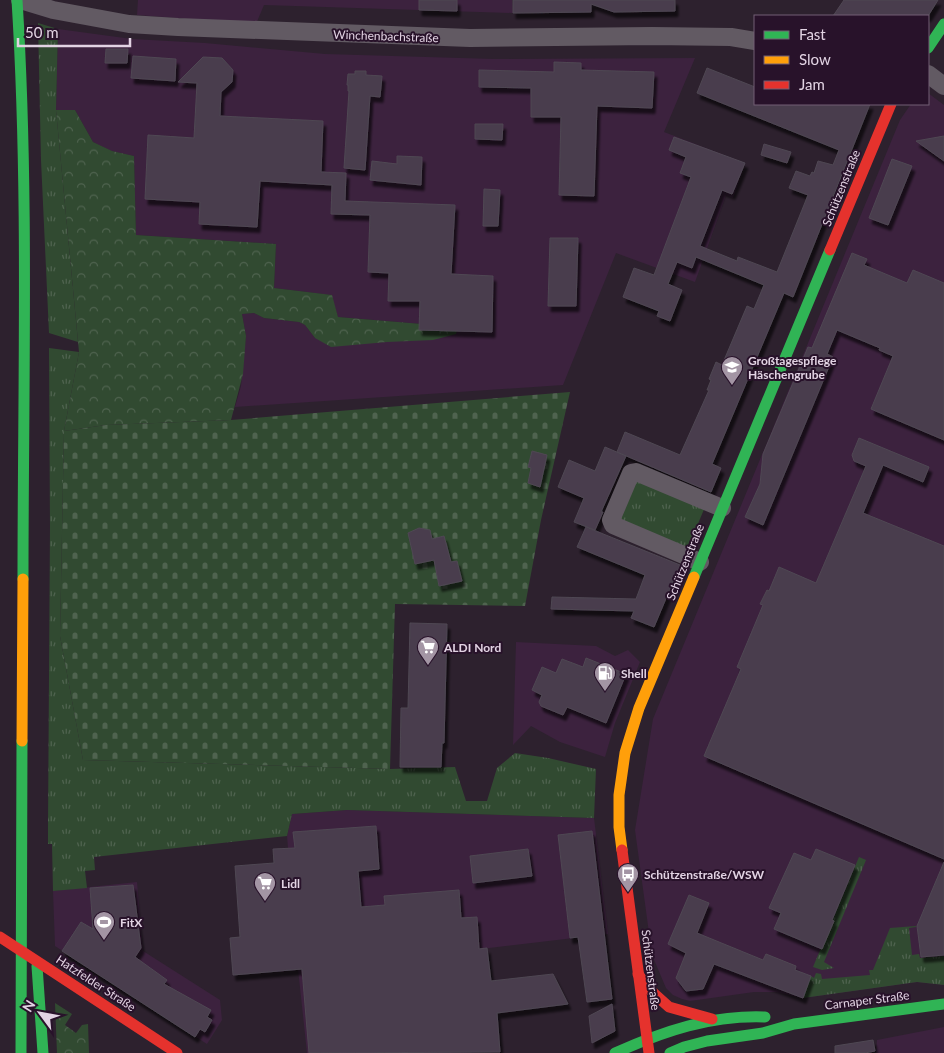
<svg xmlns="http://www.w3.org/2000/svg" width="944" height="1053" viewBox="0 0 944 1053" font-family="Lato,sans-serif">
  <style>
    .built { fill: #3c223e }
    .grass { fill: url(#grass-tufts) }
    .forest { fill: url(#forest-crowns) }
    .cemetery { fill: url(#cemetery-stones) }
    .building { fill: #483e4d; stroke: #4f4753; filter: url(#shadow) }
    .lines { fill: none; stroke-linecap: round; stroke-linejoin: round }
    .street { stroke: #625a63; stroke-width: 18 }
    .fast { stroke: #30b455; stroke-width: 11 }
    .slow { stroke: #ff9f0a; stroke-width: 11 }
    .jam { stroke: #e5322d; stroke-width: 11 }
    .labels { text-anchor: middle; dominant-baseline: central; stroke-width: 4; stroke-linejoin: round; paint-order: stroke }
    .street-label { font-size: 12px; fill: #e2d3e3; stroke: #28122a }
    .poi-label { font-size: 12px; font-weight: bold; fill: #e2d3e3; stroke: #28122a; text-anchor: start }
  </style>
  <defs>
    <pattern id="grass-tufts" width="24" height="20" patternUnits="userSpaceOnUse" patternTransform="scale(1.25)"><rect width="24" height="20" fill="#314a31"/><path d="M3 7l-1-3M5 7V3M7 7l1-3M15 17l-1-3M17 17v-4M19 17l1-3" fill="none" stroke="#4f634f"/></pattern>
    <pattern id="forest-crowns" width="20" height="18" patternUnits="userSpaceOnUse" patternTransform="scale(1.25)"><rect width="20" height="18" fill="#314a31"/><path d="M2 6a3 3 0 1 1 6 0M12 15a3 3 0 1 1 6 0" fill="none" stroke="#4f634f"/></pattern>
    <pattern id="cemetery-stones" width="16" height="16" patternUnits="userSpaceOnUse" patternTransform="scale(1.25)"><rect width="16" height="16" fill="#314a31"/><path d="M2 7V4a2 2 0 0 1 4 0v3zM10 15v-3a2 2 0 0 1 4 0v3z" fill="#4f634f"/></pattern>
    <filter id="shadow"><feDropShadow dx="3" dy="5.5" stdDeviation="1" flood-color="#0009"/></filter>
  </defs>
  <rect width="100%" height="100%" fill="#2d212e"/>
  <g class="built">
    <polygon points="138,0 512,0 513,13 264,5 256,24 137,15"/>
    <polygon points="58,29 132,39 205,43 325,54 494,59 695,58 664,132 745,163 733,198 726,195 695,282 616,253 563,385 235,407 241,386 246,336 242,314 254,313 264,318 299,322 305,325 315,338 410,341 458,327 338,317 331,295 274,288 276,244 136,235 134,156 111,151 93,142 75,110 56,110"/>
    <polygon points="928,93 944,105 944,985 917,982 803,998 776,992 754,992 690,1001 682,999 673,995 666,988 652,955 635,830 653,719 900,120 911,104 928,104"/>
    <polygon points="516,642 596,646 615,656 628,650 640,662 615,723 605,757 560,742 531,726 513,745"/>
    <polygon points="347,810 594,818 608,934 464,951 471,1053 307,1053 298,969 287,836 292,814"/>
    <polygon points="137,882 143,951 220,1000 222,1020 207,1044 55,946 53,891"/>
    <polygon points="944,1027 944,1053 876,1053 877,1040"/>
  </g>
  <g class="grass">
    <polygon points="38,23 58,29 56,110 78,342 49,333 41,160"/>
    <polygon points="49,348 79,352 64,431 60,636 83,760 390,769 455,767 466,801 487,801 497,768 515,753 548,758 596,769 594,818 347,810 292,814 287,836 94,857 95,870 85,871 87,888 53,891 52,844 48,844 48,828 50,527"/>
    <polygon points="634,479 705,507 686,552 619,522"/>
    <polygon points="859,857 866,860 824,962 834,968 822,970 813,967"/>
    <polygon points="916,926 916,927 909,928 912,955 919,954 920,958 944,956 944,985 917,982 803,998 811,976 814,978 816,973 821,974 822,979 870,975 869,970 873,970 890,928"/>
  </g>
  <g class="forest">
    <polygon points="56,110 75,110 93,142 112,151 134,156 136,235 276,244 274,288 332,295 338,317 458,327 456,334 433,340 387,342 331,347 315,338 305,325 299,322 264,318 254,313 242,314 246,336 243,374 231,420 106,425 64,431 79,352"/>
    <polygon points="55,1003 72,1014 65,1025 76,1033 82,1025 88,1024 89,1053 57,1053"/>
  </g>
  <polygon class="cemetery" points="570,392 541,520 525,606 395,604 390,769 83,760 60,636 64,431 106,425 231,420"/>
  <g class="building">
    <polygon points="419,0 457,0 457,11 419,10"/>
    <polygon points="513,0 675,0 675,11 614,12 591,4 591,12 513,13"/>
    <polygon points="844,0 938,0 928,16 833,16"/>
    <polygon points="106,49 128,49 127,63 105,63"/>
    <polygon points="133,56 176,59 175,81 131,78"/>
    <polygon points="203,57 222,58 233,70 232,82 221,92 220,116 323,121 321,172 346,173 345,201 455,205 451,274 493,276 492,332 419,330 420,301 388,301 389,273 368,272 370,215 331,214 332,185 260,181 257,227 199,224 200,202 145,199 148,135 194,138 197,83 178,82"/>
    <polygon points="554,62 581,63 581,70 654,72 652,108 597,106 594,196 559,195 561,117 531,117 531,88 479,87 479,70 554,72"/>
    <polygon points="707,68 755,87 755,104 870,104 793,297 784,293 712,464 721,468 711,492 617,452 625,432 680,455 709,390 707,390 711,380 709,379 716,362 722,365 747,306 754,309 764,285 696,257 692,268 677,262 668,284 682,290 670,321 657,316 659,311 623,297 634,268 654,275 691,177 680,173 686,157 669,150 674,137 745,163 732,194 722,190 700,246 737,261 738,257 777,272 808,195 789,188 796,171 810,176 812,172 814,173 818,161 833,165 839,150 697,93"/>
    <polygon points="355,71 366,71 366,75 382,76 380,97 370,96 365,170 344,168 349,91 348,91 348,85 347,85 348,74 355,74"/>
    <polygon points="475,124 503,124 502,140 475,139"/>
    <polygon points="944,136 944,161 916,141"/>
    <polygon points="764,144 791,152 787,163 761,155"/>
    <polygon points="397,156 422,157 421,185 370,180 372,161 397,164"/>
    <polygon points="892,159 912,166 888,225 869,218"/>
    <polygon points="484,189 500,190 498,226 483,226"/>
    <polygon points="550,238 578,238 576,306 548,306"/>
    <polygon points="852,253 867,259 864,265 907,283 913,270 944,283 944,440 871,409 893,356 879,350 880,348 837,330 827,354 833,357 763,525 745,517 760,484 763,454 808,347 812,348"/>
    <polygon points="859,438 929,467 923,482 883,465 863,513 944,546 944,859 704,756 741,669 737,667 763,605 760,604 767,590 769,591 779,567 816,583 866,466 854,461 852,455"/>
    <polygon points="605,447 626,456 601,512 603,512 595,530 574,522 584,498 558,487 569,460 595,471"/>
    <polygon points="532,451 547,455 540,487 528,483 531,468 528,467"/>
    <polygon points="586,527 680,565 654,627 631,618 634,611 551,609 552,597 636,599 645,575 577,547"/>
    <polygon points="419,528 430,530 432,539 444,536 451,562 457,561 462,581 439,586 434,560 415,564 408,533"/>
    <polygon points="410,623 447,624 444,743 442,743 441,767 400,767 401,708 408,708"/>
    <polygon points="586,658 626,674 606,723 567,707 563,715 541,706 539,702 542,695 532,690 542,667 556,673 562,659 583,667"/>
    <polygon points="376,826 379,869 358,871 361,907 385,905 384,896 459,890 461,918 477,917 479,949 487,948 491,981 553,974 568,1004 497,1013 500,1052 309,1053 302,969 233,975 230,938 240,937 235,866 274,863 273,849 295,848 293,832"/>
    <polygon points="592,831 612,999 587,1002 578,937 570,938 558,835"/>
    <polygon points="528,849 532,876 473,883 470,856"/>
    <polygon points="816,849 855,865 832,920 834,921 822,949 774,929 781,913 769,908 794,853 811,860"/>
    <polygon points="944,862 944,955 921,957 917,926"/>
    <polygon points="133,885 141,948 135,957 167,980 164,984 211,1010 207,1017 212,1020 205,1032 200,1029 195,1037 62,951 81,922 93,929 90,888"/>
    <polygon points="689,895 709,903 697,933 763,960 766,954 796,966 795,970 811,976 803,998 714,964 703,989 686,991 676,978 686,953 668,944"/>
    <polygon points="612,1004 615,1031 592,1043 589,1016"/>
    <polygon points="873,1040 875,1051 865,1053 835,1053 835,1046"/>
  </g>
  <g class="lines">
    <g class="street">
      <polyline points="20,0 53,10 129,24 178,27 470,38 652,36 731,37 755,41"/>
      <polyline points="928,74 944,86"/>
      <polyline points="700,562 613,525 611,520 631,473 636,472 722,508"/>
    </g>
    <g class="fast">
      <path d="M 17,0 C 29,193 23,386 23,579"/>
      <polyline points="928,48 944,24"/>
      <polyline points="694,577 830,250"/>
      <polyline points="37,966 43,1053"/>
      <polyline points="21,1053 22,741"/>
      <path d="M 615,1053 C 664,1031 711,1015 765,1017"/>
      <polyline points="670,1053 684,1047 707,1041 763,1033 794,1024 944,1004"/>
    </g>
    <g class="slow">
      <polyline points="22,741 23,579"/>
      <polyline points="622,850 619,827 619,795 625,753 639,708 694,577"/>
    </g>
    <g class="jam">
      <polyline points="830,250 891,104"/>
      <polyline points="622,850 649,1053"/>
      <polyline points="0,937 177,1053"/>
      <polyline points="638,974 649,989 669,1007 712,1019"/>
    </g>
  </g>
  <defs>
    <g id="school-pin" transform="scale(1.125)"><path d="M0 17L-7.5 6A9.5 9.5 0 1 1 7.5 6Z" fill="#a395a4" stroke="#28122a"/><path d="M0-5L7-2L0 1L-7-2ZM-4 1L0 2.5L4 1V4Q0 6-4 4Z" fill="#fff"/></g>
    <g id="supermarket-pin" transform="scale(1.125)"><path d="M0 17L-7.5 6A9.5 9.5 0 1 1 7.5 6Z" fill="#a395a4" stroke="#28122a"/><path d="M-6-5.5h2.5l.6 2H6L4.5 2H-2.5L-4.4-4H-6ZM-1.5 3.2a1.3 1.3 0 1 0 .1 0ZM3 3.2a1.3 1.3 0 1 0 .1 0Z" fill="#fff"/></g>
    <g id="fuel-pin" transform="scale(1.125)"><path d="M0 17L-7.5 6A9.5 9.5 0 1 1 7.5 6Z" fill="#a395a4" stroke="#28122a"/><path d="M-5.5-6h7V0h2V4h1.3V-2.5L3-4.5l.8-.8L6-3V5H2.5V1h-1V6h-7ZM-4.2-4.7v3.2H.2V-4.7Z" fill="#fff"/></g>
    <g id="bus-pin" transform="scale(1.125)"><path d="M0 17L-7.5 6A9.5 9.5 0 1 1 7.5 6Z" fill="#a395a4" stroke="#28122a"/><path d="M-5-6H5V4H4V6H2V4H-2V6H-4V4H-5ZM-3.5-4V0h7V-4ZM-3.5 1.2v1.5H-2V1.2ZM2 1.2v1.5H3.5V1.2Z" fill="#fff"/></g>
    <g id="stadium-pin" transform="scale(1.125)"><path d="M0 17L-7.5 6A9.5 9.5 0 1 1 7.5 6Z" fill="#a395a4" stroke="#28122a"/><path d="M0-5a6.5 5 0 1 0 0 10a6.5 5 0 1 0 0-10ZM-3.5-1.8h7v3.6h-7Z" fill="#fff"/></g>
  </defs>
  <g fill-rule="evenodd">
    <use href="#school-pin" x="732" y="367"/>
    <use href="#supermarket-pin" x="428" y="647"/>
    <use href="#fuel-pin" x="605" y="673"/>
    <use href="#bus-pin" x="628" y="874"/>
    <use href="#supermarket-pin" x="265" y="883"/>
    <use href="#stadium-pin" x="104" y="922"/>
  </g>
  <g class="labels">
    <g class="street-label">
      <text transform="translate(386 36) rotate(2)">Winchenbachstraße</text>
      <text transform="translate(841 188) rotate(-68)">Schützenstraße</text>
      <text transform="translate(685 562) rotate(-68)">Schützenstraße</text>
      <text transform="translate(651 970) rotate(83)">Schützenstraße</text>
      <text transform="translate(96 983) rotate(33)">Hatzfelder Straße</text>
      <text transform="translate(867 1000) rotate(-7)">Carnaper Straße</text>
    </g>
    <g class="poi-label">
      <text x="748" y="360">Großtagespflege<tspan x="748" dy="14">Häschengrube</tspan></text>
      <text x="444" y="647">ALDI Nord</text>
      <text x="621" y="673">Shell</text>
      <text x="644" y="874">Schützenstraße/WSW</text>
      <text x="281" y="883">Lidl</text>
      <text x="120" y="922">FitX</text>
    </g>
  </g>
  <rect x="754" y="15" width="175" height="90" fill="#28122a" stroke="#725f74"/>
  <rect x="764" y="31" width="25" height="8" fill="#30b455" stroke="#725f74"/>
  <text x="799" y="40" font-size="15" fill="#e2d3e3">Fast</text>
  <rect x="764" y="56" width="25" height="8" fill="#ff9f0a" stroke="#725f74"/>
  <text x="799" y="65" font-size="15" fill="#e2d3e3">Slow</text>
  <rect x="764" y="81" width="25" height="8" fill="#e5322d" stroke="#725f74"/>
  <text x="799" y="90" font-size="15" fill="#e2d3e3">Jam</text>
  <g transform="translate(40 1013) rotate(302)" stroke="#28122a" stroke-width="4" paint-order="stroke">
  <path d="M0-4L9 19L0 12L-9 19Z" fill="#e2d3e3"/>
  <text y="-8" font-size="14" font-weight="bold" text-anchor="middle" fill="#e2d3e3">N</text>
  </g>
  <path d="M18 38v8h112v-8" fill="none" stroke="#e2d3e3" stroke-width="2.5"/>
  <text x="25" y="38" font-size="15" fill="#e2d3e3" stroke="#28122a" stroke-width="4" paint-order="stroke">50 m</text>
</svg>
